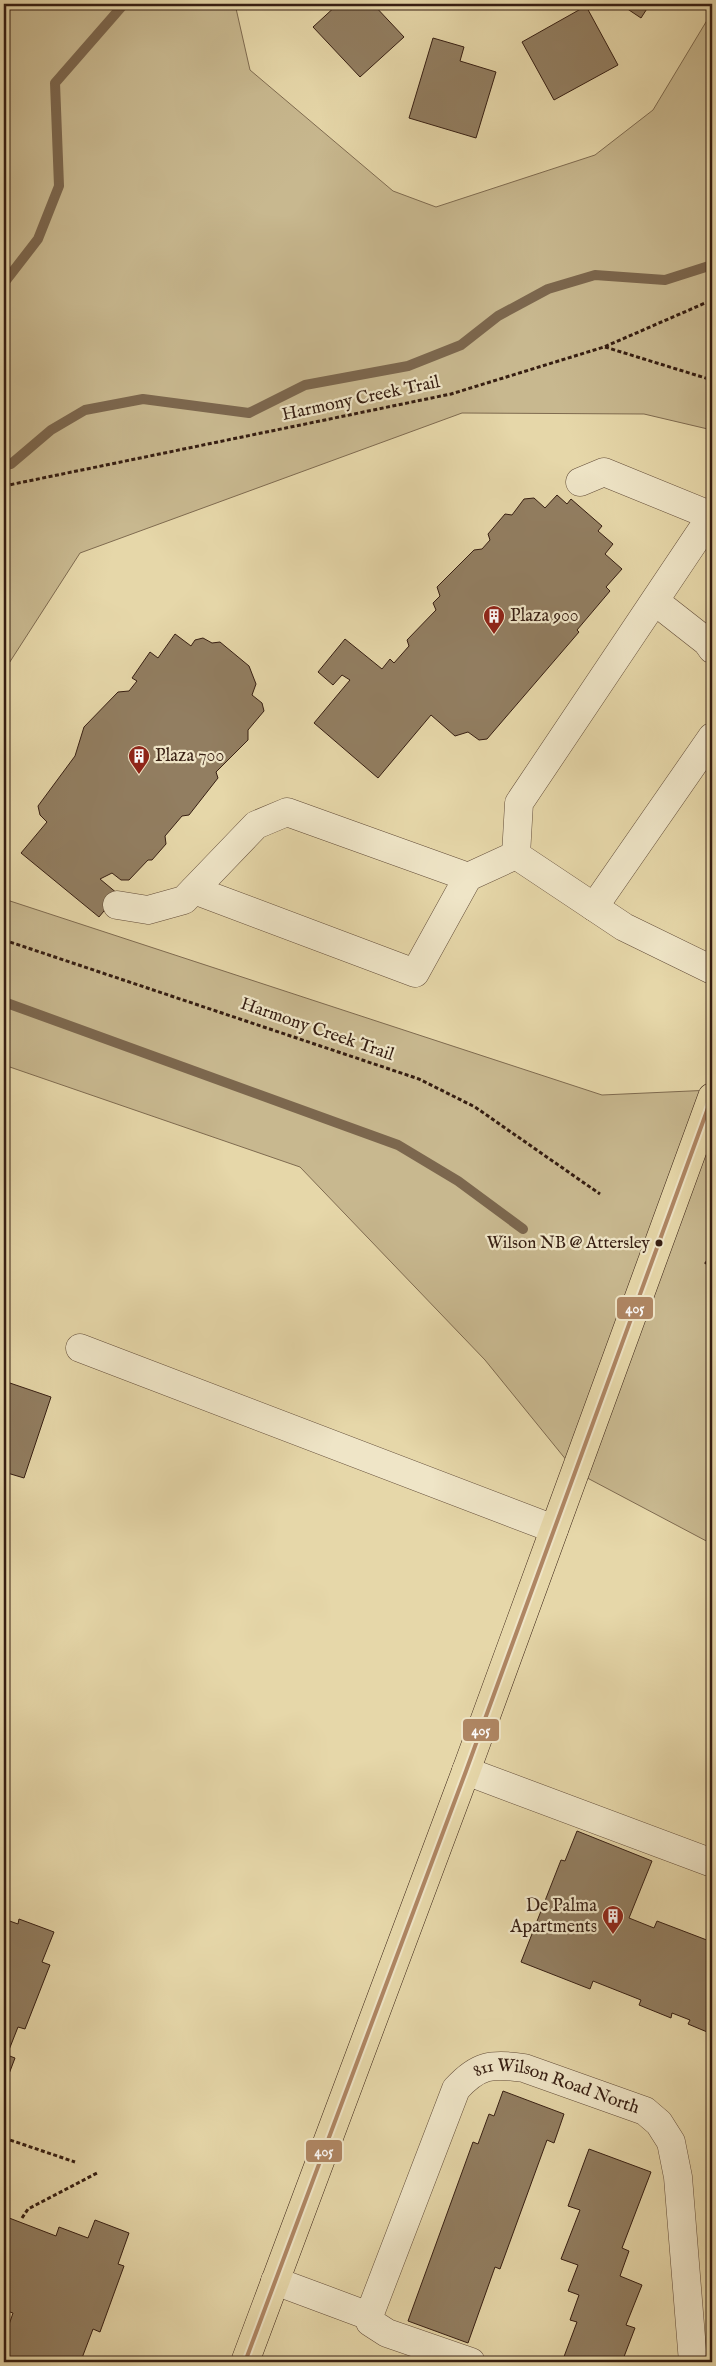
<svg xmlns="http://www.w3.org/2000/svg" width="716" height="2366" viewBox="0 0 716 2366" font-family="'IM FELL English',serif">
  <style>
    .green { fill: #c8b88f; stroke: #7f6b50 }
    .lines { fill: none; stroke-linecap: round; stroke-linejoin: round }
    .stream { stroke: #7c674e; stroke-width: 10 }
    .building { fill: #927e61; stroke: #361e12 }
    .minor-casing { stroke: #624c38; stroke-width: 29 }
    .major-casing { stroke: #361e12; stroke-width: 29 }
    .path { stroke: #361e12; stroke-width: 3; stroke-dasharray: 4 2.5; stroke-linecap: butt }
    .minor { stroke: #efe5c7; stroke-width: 28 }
    .major { stroke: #e6d7a9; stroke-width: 28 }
    .bus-1-casing { stroke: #efe5c7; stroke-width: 8 }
    .bus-1 { stroke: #af8663; stroke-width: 4 }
    .bus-dot { fill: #361e12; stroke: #efe5c7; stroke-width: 2 }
    .labels { text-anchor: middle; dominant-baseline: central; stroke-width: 4.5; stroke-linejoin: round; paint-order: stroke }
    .bus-label { font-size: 17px; fill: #361e12; stroke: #efe5c7; text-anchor: end }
    .street-label { font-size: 18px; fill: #361e12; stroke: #efe5c7 }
    .poi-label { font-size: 18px; fill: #361e12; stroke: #efe5c7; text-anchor: start }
    .line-badge { stroke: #efe5c7; stroke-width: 2 }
    .badge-label { font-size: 14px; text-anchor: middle; font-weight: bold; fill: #fff }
  </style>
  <rect width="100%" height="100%" fill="#e6d7a9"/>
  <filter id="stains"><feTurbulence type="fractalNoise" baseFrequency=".004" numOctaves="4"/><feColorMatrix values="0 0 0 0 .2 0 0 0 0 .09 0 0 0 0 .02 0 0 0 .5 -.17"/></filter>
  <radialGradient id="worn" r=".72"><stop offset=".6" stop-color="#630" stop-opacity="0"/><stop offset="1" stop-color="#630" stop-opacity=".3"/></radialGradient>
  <g class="green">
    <polygon points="4,4 235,4 250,70 393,191 436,207 595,155 653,110 712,12 712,430 644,414 462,413 80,553 4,671"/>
    <polygon points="4,899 602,1095 712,1090 712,1544 576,1472 485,1360 300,1167 4,1065"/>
  </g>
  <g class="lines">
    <g class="stream">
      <polyline points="4,283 38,239 59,186 55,83 124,4"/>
      <polyline points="4,465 11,464 51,430 85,410 143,399 249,413 305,385 408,366 461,345 498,316 548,289 595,275 665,280 712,265"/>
      <polyline points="4,1002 398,1145 458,1181 523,1229"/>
    </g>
  </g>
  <g class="building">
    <polygon points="338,4 373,4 404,37 360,77 313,27"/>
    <polygon points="620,4 650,4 641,18"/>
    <polygon points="586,6 618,65 554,100 522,42"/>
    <polygon points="433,38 464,47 460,61 496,72 476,138 409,118"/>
    <polygon points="557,495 567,504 571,499 602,526 598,531 613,544 605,554 622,569 606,587 610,591 577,630 579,632 487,739 479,740 468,732 455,736 431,715 378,778 314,723 350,680 342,675 333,685 318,672 345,639 382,669 390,659 394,663 409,646 407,640 436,610 433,603 440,596 437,587 474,550 482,549 490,540 488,534 505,514 512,515 524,499 534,498 545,508"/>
    <polygon points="175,634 191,646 195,640 203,638 212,643 220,642 249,666 256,684 252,695 262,703 264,711 248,730 248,740 216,772 218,778 189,815 182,816 165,836 166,844 152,860 148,860 129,880 121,880 112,873 100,879 118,894 99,917 21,853 47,822 40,815 38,806 75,756 84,727 118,692 129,691 137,681 132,678 150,652 158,658"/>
    <polygon points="4,1381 51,1397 24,1478 4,1472"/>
    <polygon points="577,1831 652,1861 629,1918 654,1928 657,1921 712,1942 712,2034 688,2024 690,2020 672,2013 671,2018 639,2005 641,2000 593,1981 590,1989 521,1962 561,1860 565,1861"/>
    <polygon points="4,1919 18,1924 19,1919 54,1932 42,1962 50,1965 25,2029 18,2027 7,2055 15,2058 4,2087"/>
    <polygon points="503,2091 564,2114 554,2143 547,2140 500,2269 495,2267 468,2343 408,2321 473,2142 478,2144 489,2114 494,2116"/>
    <polygon points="589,2149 651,2172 622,2248 629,2251 620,2276 642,2285 626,2325 635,2328 622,2362 562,2362 577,2322 570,2320 579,2295 568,2291 578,2265 561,2259 580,2210 568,2206"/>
    <polygon points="4,2216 56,2236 59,2227 88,2238 95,2220 129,2233 118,2264 124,2266 100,2332 93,2329 82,2358 88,2362 4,2362 4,2339 13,2313 4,2310"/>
  </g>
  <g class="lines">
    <g class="minor-casing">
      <g id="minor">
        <polyline points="580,482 604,472 712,516"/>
        <polyline points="712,515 519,803 516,855 624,927 712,970"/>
        <polyline points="656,602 707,642 712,649"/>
        <polyline points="194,890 415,973 468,877"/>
        <polyline points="117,905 148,910 184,900 256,825 287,812 468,877 516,855"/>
        <polyline points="594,907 712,737"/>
        <polyline points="80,1348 554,1529"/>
        <polyline points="466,1771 712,1863"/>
        <polyline points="275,2281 369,2316 370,2322 387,2333 471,2362"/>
        <path id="s1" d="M 369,2316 L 456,2089 C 478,2065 491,2063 524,2068 L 645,2111 L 659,2123 L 671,2142 L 678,2177 L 693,2362"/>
      </g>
    </g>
    <g class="major-casing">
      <polyline id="major" points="245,2362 466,1771 712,1097"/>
    </g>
    <g class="path">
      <polyline points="605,347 712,380"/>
      <polyline points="4,486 451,394 604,347 712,300"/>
      <polyline points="4,940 419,1079 475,1107 600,1194"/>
      <polyline points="705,1262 712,1267"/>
      <polyline points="4,2138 75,2162"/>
      <polyline points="22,2218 28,2209 99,2172"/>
    </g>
    <use href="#minor" class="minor"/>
    <use href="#major" class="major"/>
    <g class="bus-1-casing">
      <polyline id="bus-1" points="245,2362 466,1771 712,1097"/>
    </g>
    <use href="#bus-1" class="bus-1"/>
  </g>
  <defs>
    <g id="building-pin" transform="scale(1.125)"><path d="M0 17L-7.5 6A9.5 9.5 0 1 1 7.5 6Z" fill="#8f2418" stroke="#efe5c7"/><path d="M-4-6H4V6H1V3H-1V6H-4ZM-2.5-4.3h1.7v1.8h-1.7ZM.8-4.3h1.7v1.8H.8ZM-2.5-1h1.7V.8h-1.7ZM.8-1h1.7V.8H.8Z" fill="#fff"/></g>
  </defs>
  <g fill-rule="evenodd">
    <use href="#building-pin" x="494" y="616"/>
    <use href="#building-pin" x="139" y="756"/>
    <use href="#building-pin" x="613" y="1916"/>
  </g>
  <circle class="bus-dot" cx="659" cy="1243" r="4.5"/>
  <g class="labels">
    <g class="bus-label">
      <text x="650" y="1243">Wilson NB @ Attersley</text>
    </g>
    <g class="street-label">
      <text transform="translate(361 399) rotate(-12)">Harmony Creek Trail</text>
      <text transform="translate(317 1030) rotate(19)">Harmony Creek Trail</text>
      <text stroke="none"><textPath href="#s1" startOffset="354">811 Wilson Road North</textPath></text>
    </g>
    <g class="poi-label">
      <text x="510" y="616">Plaza 900</text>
      <text x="155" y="756">Plaza 700</text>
      <text x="597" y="1906" text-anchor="end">De Palma<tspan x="597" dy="21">Apartments</tspan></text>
    </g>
  </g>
  <g class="line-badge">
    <rect x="616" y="1296" width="38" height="24" rx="5" fill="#af8663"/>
    <rect x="462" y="1718" width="38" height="24" rx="5" fill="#af8663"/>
    <rect x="305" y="2139" width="38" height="24" rx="5" fill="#af8663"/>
  </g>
  <g class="badge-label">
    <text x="635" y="1313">405</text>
    <text x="481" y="1735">405</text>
    <text x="324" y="2156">405</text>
  </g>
  <rect width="716" height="2366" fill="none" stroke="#e6d7a9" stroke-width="20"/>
  <rect x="5" y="5" width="706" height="2356" fill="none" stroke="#361e12" stroke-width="2.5"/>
  <rect x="10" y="10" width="696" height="2346" fill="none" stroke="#361e12"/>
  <rect width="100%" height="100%" filter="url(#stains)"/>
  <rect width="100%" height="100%" fill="url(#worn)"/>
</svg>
